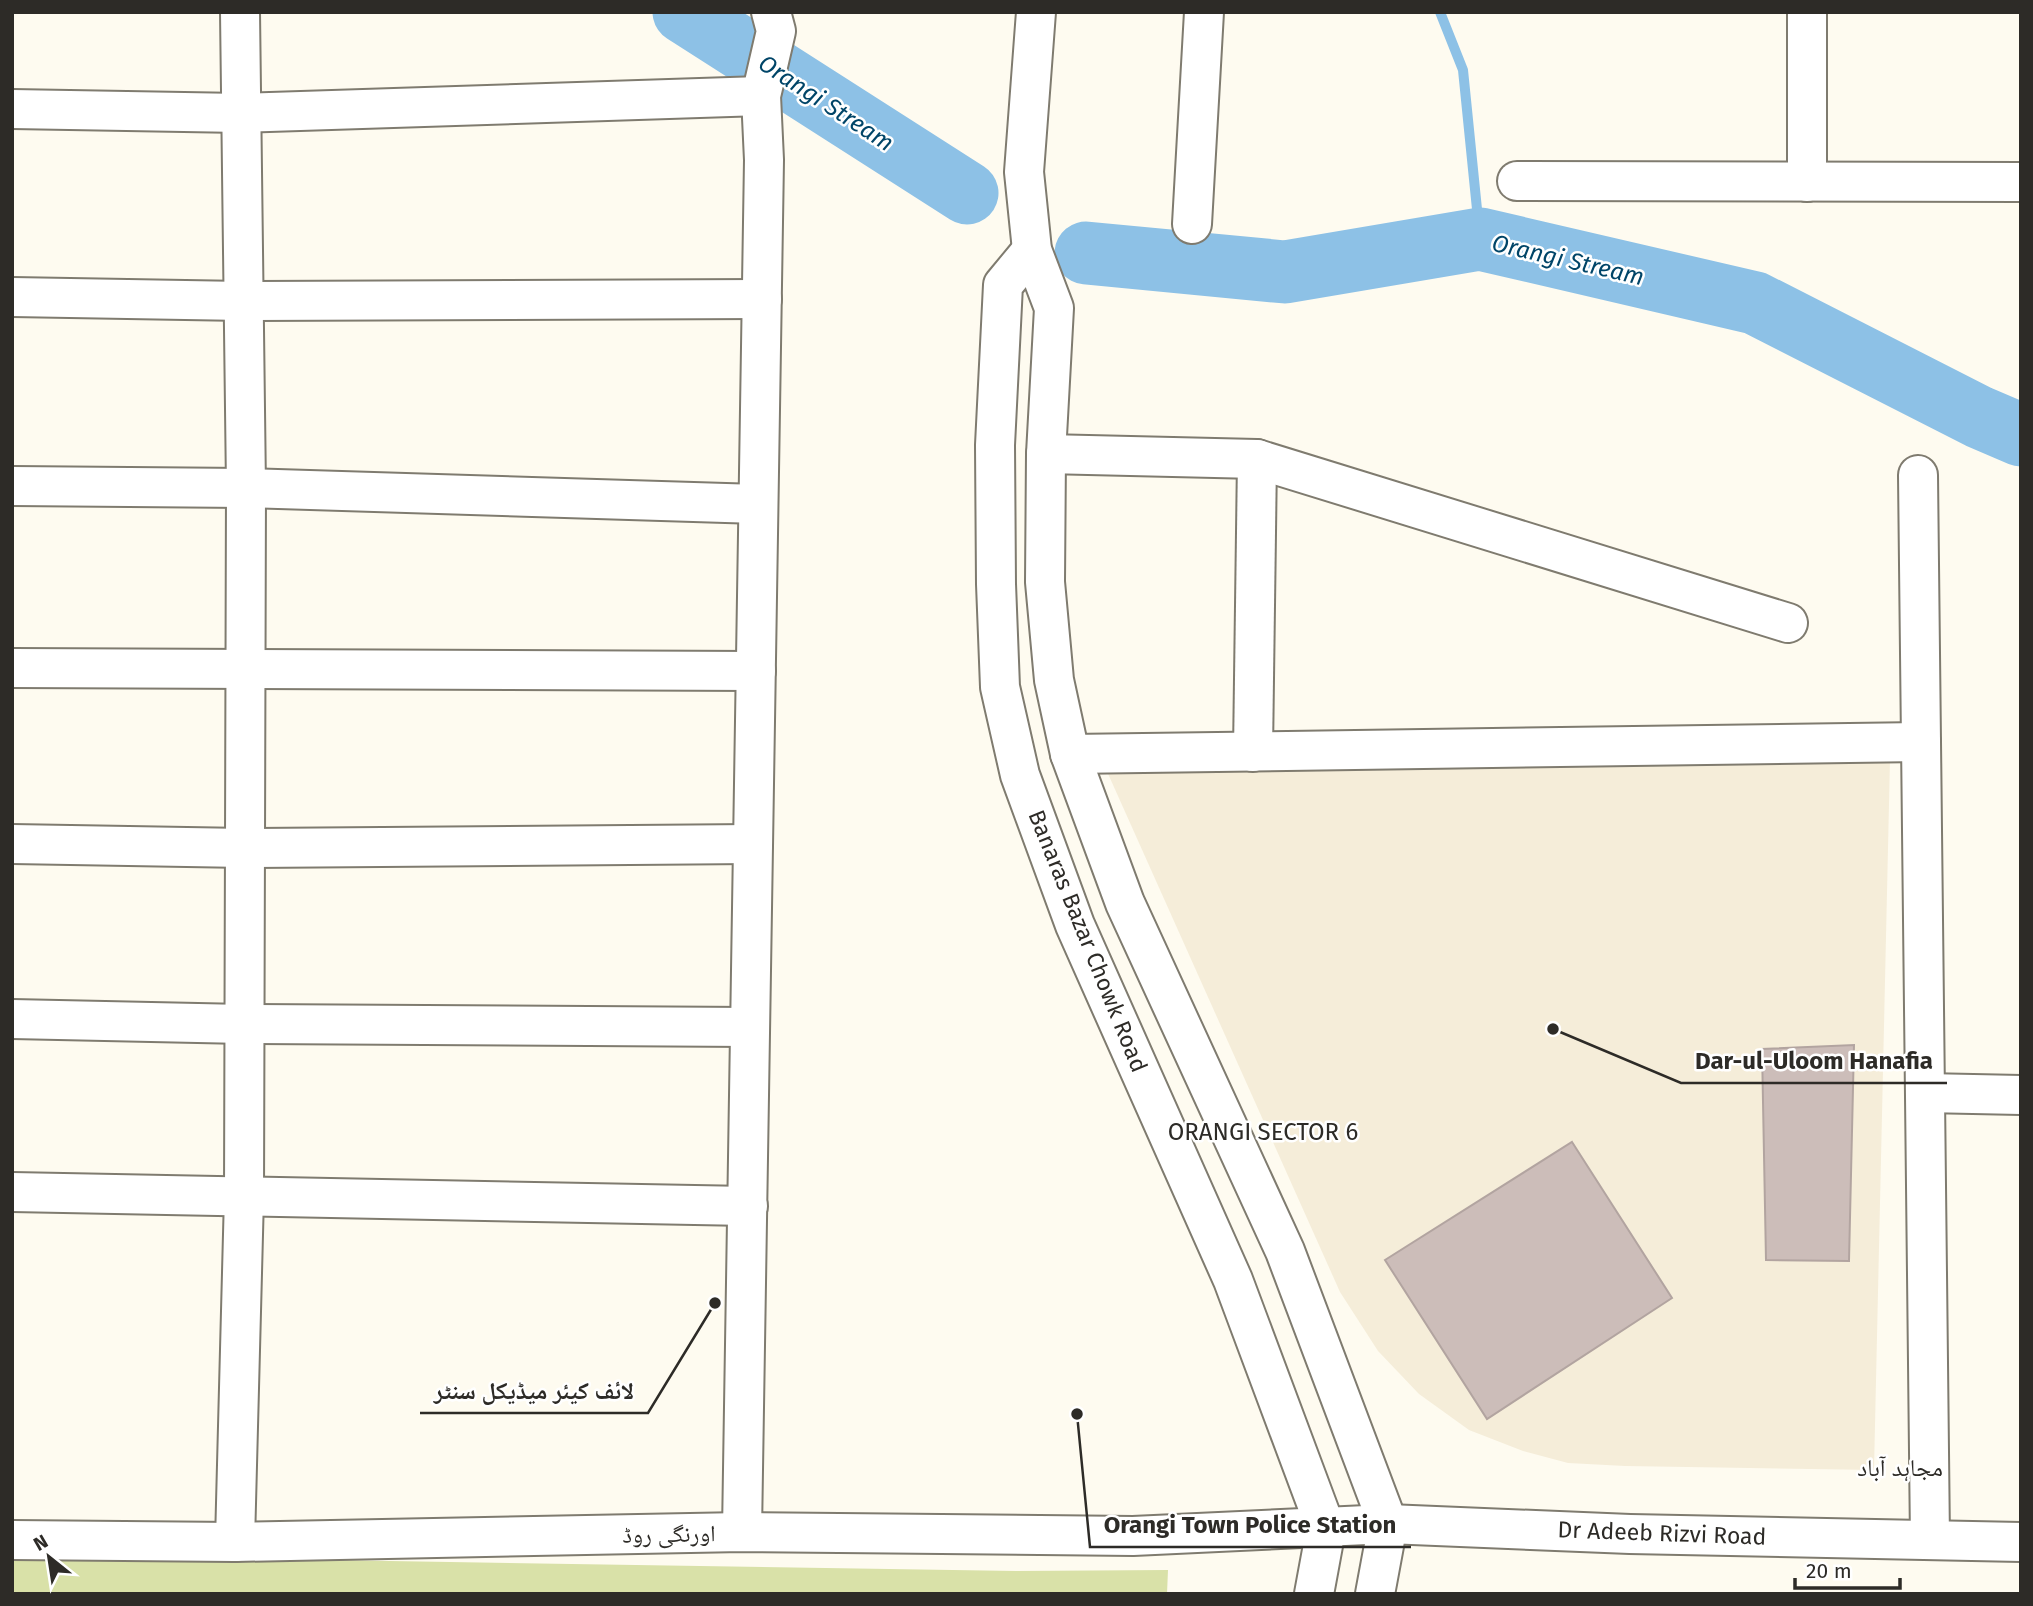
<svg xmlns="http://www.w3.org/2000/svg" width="2033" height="1606" viewBox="0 0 2033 1606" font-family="'Fira Sans','Noto Naskh Arabic',sans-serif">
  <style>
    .built { fill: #f5edd9 }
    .green { fill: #d9e1a8 }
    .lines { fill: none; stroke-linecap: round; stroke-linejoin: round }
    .stream { stroke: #8dc1e6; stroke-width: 10 }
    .river { stroke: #8dc1e6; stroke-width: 63 }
    .building { fill: #ccbdb9; stroke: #b2a4a0; stroke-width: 2 }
    .minor-casing { stroke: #7f7b6f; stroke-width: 42 }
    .major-casing { stroke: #7f7b6f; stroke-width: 42 }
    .minor { stroke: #fff; stroke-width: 38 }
    .major { stroke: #fff; stroke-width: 38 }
    .labels { text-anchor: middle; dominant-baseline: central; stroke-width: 5; stroke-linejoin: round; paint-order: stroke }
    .street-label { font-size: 23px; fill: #2d2b27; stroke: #fff }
    .water-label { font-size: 24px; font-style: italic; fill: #004568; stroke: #fff }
    .neighbourhood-label { font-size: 24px; fill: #2d2b27; stroke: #fff }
    .leader { fill: none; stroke: #2d2b27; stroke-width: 2.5 }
    .callout-dot { fill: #2d2b27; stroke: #fff; stroke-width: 2.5 }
    .callout-label { font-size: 24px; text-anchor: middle; font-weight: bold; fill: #2d2b27; stroke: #fff; stroke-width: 5; stroke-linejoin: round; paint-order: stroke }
  </style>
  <rect width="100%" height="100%" fill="#fefbf0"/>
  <polygon class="built" points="1890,760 1874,1470 1625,1466 1568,1463 1523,1451 1469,1430 1419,1394 1378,1351 1340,1292 1105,767"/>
  <polygon class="green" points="12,1555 1016,1571 1168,1570 1167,1594 12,1594"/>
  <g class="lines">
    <polyline class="stream" points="1440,12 1463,70 1480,239"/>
    <g class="river">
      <polyline points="684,12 967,193"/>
      <polyline points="1086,253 1285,272 1480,239 1755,303 1979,417 2021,435"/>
    </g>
  </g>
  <g class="building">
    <polygon points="1854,1045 1849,1261 1766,1260 1762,1049"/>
    <polygon points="1572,1142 1672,1298 1487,1419 1385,1260"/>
  </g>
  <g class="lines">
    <g class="minor-casing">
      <g id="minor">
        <polyline points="1807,12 1807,182"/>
        <polyline points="12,109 241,113 761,96"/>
        <polyline points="1517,181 2021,182"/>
        <polyline points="1192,224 1204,12"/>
        <polyline points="12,297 243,301 762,299"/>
        <polyline points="1046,454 1257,459 1788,623"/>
        <polyline points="1918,475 1930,1540"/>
        <polyline points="12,486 246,488 758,504"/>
        <polyline points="12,668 756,671"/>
        <polyline points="1253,752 1257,459"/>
        <polyline points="1070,754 1921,742"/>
        <polyline points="12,844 245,848 753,844"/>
        <polyline points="12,1019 244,1024 750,1027"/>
        <polyline points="1925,1093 2021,1095"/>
        <polyline points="12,1192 748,1206"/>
        <polyline points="742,1532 764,160 761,96 776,31 771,12"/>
        <polyline points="235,1542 244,1196 246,488 240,12"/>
      </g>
    </g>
    <g class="major-casing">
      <g id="major">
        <polyline points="1036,12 1024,172 1032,250 1054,308 1046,454 1045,582 1054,680 1070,754 1125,903 1285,1251 1388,1524"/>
        <polyline points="1032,250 1003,285 995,445 996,584 1000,687 1020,775 1075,925 1233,1280 1326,1529"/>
        <polyline points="12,1540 235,1542 742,1532 1133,1536 1388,1524 1630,1534 2021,1542"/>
        <polyline points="1314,1594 1326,1529"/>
        <polyline points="1375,1594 1388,1524"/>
      </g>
    </g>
    <use href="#minor" class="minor"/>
    <use href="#major" class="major"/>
  </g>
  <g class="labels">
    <g class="street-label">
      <text transform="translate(1088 941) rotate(68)">Banaras Bazar Chowk Road</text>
      <text transform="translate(1662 1533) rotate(2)">Dr Adeeb Rizvi Road</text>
      <text transform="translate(669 1534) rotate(-1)">اورنگی روڈ</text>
    </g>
    <g class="water-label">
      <text transform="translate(826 103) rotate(33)">Orangi Stream</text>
      <text transform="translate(1568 260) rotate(13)">Orangi Stream</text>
    </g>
    <g class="neighbourhood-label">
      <text x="1263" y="1132">ORANGI SECTOR 6</text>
      <text x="1900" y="1468">مجاہد آباد</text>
    </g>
  </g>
  <path class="leader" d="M1553 1029L1681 1083H1947M715 1303L648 1413H420M1077 1414L1090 1547H1411"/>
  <g class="callout-dot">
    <circle cx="1553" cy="1029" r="7"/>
    <circle cx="715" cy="1303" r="7"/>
    <circle cx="1077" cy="1414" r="7"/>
  </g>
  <g class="callout-label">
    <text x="1814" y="1069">Dar-ul-Uloom Hanafia</text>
    <text x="534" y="1399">لائف کیئر میڈیکل سنٹر</text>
    <text x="1250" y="1533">Orangi Town Police Station</text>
  </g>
  <rect width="2033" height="1606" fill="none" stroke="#2d2b27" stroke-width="28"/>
  <g transform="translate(49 1557) rotate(330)" stroke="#ffffff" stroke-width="5" paint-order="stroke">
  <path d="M0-5L12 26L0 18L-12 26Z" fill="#2d2b27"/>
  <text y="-10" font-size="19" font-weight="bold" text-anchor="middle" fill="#2d2b27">N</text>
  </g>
  <path d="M1795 1578v10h105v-10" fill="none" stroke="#2d2b27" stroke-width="3.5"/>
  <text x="1806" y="1578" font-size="21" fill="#2d2b27" stroke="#ffffff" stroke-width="5" paint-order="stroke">20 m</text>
</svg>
